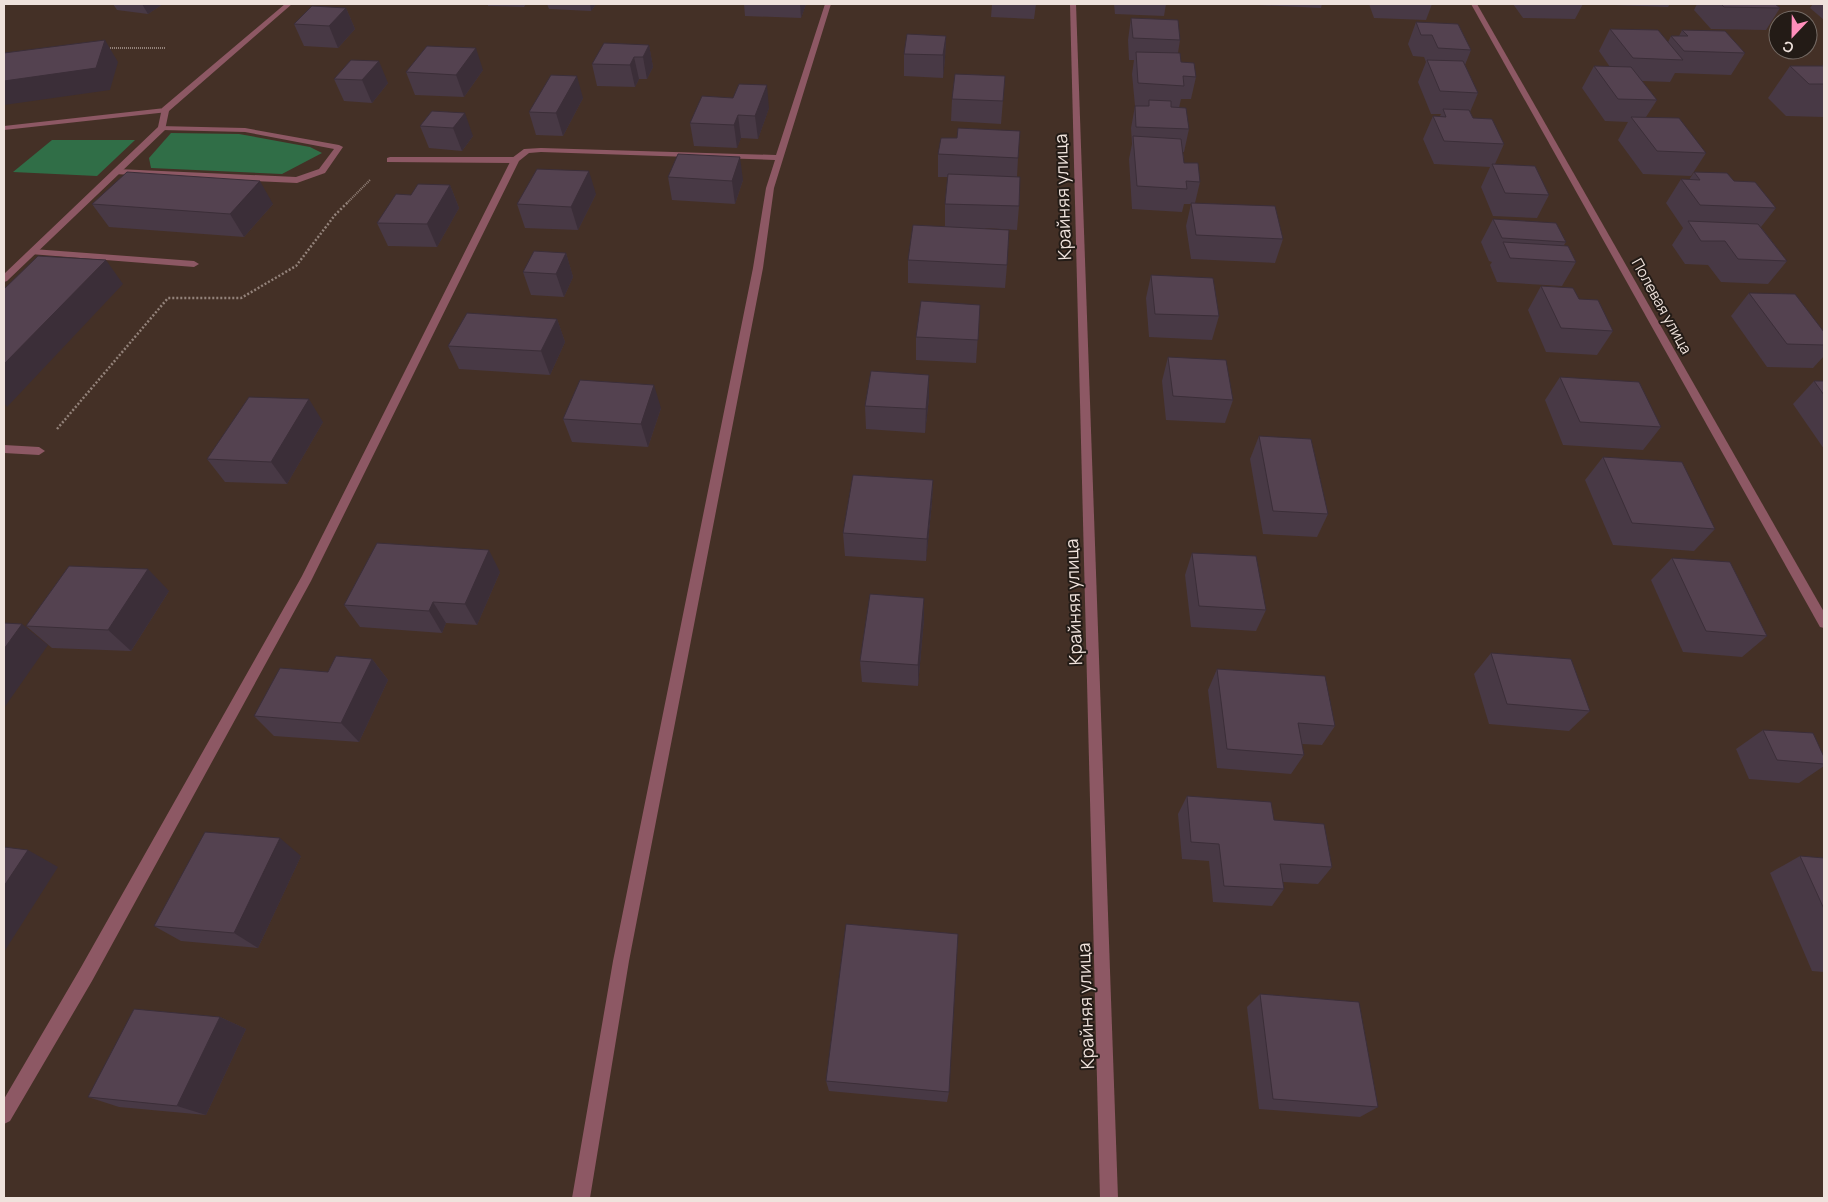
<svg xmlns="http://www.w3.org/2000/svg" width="1828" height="1202" viewBox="0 0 1828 1202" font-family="Manrope,sans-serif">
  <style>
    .green { fill: #306e47 }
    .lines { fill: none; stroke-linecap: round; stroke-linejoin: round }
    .path-far1 { stroke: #93827a; stroke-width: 2; stroke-dasharray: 1 1; stroke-linecap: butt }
    .path { stroke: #93827a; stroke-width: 2.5; stroke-dasharray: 2 2; stroke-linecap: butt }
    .lane { fill: #8d5864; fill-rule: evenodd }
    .street { fill: #8d5864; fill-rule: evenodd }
    .wall { fill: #483945 }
    .shaded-wall { fill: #3b2e38 }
    .building { fill: #544250; stroke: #3b2e38 }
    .labels { text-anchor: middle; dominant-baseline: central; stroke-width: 4; stroke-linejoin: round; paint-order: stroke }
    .far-street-label { font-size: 15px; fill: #efe2dc; stroke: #231b16 }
    .street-label { font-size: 18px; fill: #efe2dc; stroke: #231b16 }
  </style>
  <rect width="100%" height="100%" fill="#443026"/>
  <g class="green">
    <polygon points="171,133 239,134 310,147 322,153 282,174 151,168 149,158"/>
    <polygon points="52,140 135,140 97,176 13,172"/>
  </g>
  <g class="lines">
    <g class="path-far1">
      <polyline points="106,48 166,48"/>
      <polyline points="348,202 370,180"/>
    </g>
    <polyline class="path" points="57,429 168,298 241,298 296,266 335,215 349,201"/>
    <g class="lane">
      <polygon points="165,108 169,110 168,112 4,130 4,126"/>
      <polygon points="159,126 245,128 339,145 343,147 325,173 297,183 114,174 113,172 117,169 296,177 319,169 334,149 245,132 162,130 158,128"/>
      <polygon points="390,157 515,157 519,160 515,163 387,162 387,158"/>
      <polygon points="33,249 194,261 199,264 194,267 30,254 28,252"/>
      <polygon points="4,445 39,447 45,451 39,455 4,453"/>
    </g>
    <g class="street">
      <polygon points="285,4 292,4 169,111 165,130 7,281 4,282 4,274 158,127 162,108"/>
      <polygon points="825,4 831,4 774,188 763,268 629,961 590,1198 572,1198 613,961 753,268 766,188 775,160 541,152 529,153 519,161 311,581 92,981 10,1121 4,1124 4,1099 80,969 302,576 512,158 524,149 541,148 776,155"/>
      <polygon points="1070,4 1076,4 1118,1198 1100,1198"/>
      <polygon points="1471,4 1477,4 1824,612 1824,628 1820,627"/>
    </g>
  </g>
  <g class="wall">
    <polygon points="113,4 163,4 148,14 117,10"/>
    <polygon points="488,4 526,4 524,7 488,6"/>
    <polygon points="547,4 596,4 591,11 549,9"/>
    <polygon points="744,4 806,4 801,18 745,16"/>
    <polygon points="992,4 1036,4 1034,19 991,17"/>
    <polygon points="1114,4 1166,4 1164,16 1115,14"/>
    <polygon points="1257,4 1322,4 1321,8 1258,5"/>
    <polygon points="1369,4 1432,4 1426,20 1374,18"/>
    <polygon points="1513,4 1583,4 1575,19 1523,18"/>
    <polygon points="1613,4 1670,4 1668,7 1614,5"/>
    <polygon points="1697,4 1775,4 1780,8 1766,30 1711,29 1694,10"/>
    <polygon points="1813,4 1824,4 1824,20 1810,8"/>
    <polygon points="346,8 355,29 338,48 304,46 294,24"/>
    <polygon points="1131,18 1180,40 1178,53 1181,62 1196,77 1191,99 1181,99 1179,108 1189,129 1184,152 1183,152 1184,163 1200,182 1195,203 1283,239 1275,263 1191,259 1186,226 1191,204 1184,204 1182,212 1132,209 1129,159 1132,144 1131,128 1135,106 1132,74 1134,60 1129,60 1128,40"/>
    <polygon points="1416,22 1471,50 1465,65 1478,93 1470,112 1473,118 1504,144 1495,164 1549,195 1537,218 1493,216 1481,187 1490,167 1434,164 1423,139 1433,116 1440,116 1441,114 1431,114 1418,82 1426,62 1424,57 1413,56 1408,44"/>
    <polygon points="1610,29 1668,42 1671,36 1679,36 1682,30 1745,53 1731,75 1675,73 1670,82 1642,81 1657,100 1646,117 1706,153 1691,176 1643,174 1618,140 1628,122 1605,121 1582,88 1594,66 1610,67 1599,51"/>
    <polygon points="946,36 945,58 943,78 904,76 904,54"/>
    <polygon points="649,45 653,67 647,79 639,79 635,87 597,86 592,64"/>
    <polygon points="351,60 388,83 372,103 344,101 334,79"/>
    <polygon points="1824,63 1824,117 1786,116 1768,98 1790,66 1822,66"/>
    <polygon points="483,70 464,97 415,95 406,72"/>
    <polygon points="1005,76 1001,124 951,121 952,99"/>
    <polygon points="583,98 563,136 536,135 529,112"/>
    <polygon points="769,108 758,139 741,138 737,148 694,146 690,123"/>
    <polygon points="432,111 473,136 462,151 429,148 420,126"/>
    <polygon points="938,154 1018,158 1017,177 1019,206 1017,230 985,228 1007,265 1005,288 908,283 908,260 945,226 945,204 948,177 938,177"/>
    <polygon points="1694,172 1734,181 1776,208 1761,227 1787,261 1768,284 1721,282 1708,265 1685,264 1672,245 1683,228 1666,203 1681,179 1689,180"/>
    <polygon points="668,177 743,180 735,204 672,200"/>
    <polygon points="450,185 459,208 437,247 388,246 377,223 411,195"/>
    <polygon points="596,194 578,230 525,228 517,204"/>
    <polygon points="92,204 273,204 244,237 109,227"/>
    <polygon points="1493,219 1566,242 1564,245 1576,262 1562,286 1497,282 1490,265 1492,262 1489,261 1481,242"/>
    <polygon points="566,253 573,277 564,297 531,295 523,272"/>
    <polygon points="1151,275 1219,316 1212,340 1149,337 1146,298"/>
    <polygon points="1541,286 1579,299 1613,331 1597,355 1546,352 1528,310"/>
    <polygon points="1749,293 1824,332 1824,356 1813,368 1767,367 1731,316"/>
    <polygon points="980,305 976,363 916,360 916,337"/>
    <polygon points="557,319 565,342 550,375 459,369 448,346"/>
    <polygon points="1168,357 1233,400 1225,423 1166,420 1162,381"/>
    <polygon points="1560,377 1661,427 1643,450 1563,445 1545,400"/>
    <polygon points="1814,381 1824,381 1824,449 1793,404"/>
    <polygon points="929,398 925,433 866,429 865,406"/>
    <polygon points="661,408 648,447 572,442 563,419"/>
    <polygon points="323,422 287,484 225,482 207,459"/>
    <polygon points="1259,436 1328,514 1317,537 1263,534 1250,459"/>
    <polygon points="1603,457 1715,529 1694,551 1613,545 1585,480"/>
    <polygon points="933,480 932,502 926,561 845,556 843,533"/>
    <polygon points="1192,553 1266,610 1256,631 1191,627 1185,575"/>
    <polygon points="1672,558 1767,636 1742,657 1683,652 1651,580"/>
    <polygon points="500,572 477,625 446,623 442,633 360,627 344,605"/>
    <polygon points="169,591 131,651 52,648 26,626"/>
    <polygon points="924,598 924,619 918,686 862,682 860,661"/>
    <polygon points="1491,653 1590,711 1569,731 1489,724 1474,674"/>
    <polygon points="372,659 388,680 359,742 274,736 254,716"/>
    <polygon points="1217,669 1335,726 1322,745 1302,744 1304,755 1291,774 1217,768 1208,690"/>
    <polygon points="1763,730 1824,757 1824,766 1799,783 1749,779 1736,749"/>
    <polygon points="1187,796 1274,820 1332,867 1318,884 1283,882 1284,889 1272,906 1213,902 1209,861 1182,859 1178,814"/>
    <polygon points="301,856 258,948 181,941 154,926"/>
    <polygon points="1800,856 1824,858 1824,972 1812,971 1770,873"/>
    <polygon points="1260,994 1378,1107 1360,1117 1259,1109 1247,1007"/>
    <polygon points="220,1017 246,1029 206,1115 119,1107 88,1097"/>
    <polygon points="826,1081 949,1092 947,1102 829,1091"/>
  </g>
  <g class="shaded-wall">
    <polygon points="142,4 163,4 148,14"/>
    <polygon points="590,4 596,4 591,11"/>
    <polygon points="800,4 806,4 801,18"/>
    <polygon points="346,8 355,29 338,48 329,26"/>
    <polygon points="946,36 945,58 943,78 943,55"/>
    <polygon points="105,40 118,62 110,90 4,105 4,81"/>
    <polygon points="649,45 653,67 647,79 643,57"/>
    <polygon points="476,48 483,70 464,97 456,75"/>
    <polygon points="634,57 639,79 635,87 630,65"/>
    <polygon points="379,61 388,83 372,103 362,80"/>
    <polygon points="577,76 583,98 563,136 556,113"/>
    <polygon points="767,85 769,108 758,139 755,116"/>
    <polygon points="465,113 473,136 462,151 453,128"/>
    <polygon points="738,115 741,138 737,148 734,125"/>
    <polygon points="740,157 743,180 735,204 732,181"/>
    <polygon points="589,171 596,194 578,230 571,207"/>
    <polygon points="260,181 273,204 244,237 230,214"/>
    <polygon points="450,185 459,208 437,247 427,224"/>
    <polygon points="566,253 573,277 564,297 556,274"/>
    <polygon points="106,260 123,284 7,407 4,403 4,364"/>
    <polygon points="557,319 565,342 550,375 541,351"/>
    <polygon points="929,375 929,398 925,433 926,409"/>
    <polygon points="654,385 661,408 648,447 641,424"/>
    <polygon points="309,399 323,422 287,484 271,462"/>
    <polygon points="933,480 932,502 926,561 927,539"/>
    <polygon points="489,550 500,572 477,625 465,604"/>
    <polygon points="148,569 169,591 131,651 108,630"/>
    <polygon points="924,598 924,619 918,686 918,665"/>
    <polygon points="433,602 446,623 442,633 429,611"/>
    <polygon points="22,624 48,645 4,708 4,649"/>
    <polygon points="372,659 388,680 359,742 341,723"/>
    <polygon points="280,838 301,856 258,948 234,933"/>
    <polygon points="28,850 58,867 4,952 4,886"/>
    <polygon points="220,1017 246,1029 206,1115 177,1106"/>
  </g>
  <g class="building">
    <polygon points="1721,4 1775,4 1780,8 1724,7"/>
    <polygon points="312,6 346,8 329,26 294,24"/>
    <polygon points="1131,18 1178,20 1180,40 1133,38"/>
    <polygon points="1416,22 1458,24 1471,50 1438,48 1432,35 1421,35"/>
    <polygon points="1610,29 1658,30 1683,60 1633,58"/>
    <polygon points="1682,30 1725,31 1745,53 1684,51 1671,36 1688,36"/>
    <polygon points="907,34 946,36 943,55 904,54"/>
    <polygon points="105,40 96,68 4,81 4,53"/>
    <polygon points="604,43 649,45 643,57 634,57 630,65 592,64"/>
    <polygon points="427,46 476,48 456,75 406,72"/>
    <polygon points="1136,52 1180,53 1181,62 1194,63 1196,77 1183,76 1184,86 1138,83"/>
    <polygon points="351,60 379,61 362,80 334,79"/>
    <polygon points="1427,60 1463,61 1478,93 1440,91"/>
    <polygon points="1594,66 1631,67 1657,100 1618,99"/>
    <polygon points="1790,66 1824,66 1824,84 1809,84"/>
    <polygon points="955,74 1005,76 1003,101 952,99"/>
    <polygon points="551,75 577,76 556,113 529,112"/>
    <polygon points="739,84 767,85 755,116 738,115 734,125 690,123 702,96 733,98"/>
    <polygon points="1149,100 1171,101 1171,107 1186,108 1189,129 1136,127 1135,106 1149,106"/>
    <polygon points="1443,109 1469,110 1473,118 1492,119 1504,144 1444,141 1433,116 1446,117"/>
    <polygon points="432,111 465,113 453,128 420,126"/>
    <polygon points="1631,117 1679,118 1706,153 1657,151"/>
    <polygon points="958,128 1020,131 1018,158 938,154 941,138 957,138"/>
    <polygon points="1133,136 1181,139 1184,163 1198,163 1200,182 1186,181 1187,189 1137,186"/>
    <polygon points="678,154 740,157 732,181 668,177"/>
    <polygon points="1492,164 1535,166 1549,195 1505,193"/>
    <polygon points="537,169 589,171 571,207 517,204"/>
    <polygon points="127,172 260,181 230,214 92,204"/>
    <polygon points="1694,172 1727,173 1734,181 1755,182 1776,208 1700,205 1681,179 1700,180"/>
    <polygon points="948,174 1020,177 1019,206 945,204"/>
    <polygon points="418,184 450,185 427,224 377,223 396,194 411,195"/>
    <polygon points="1191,203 1275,206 1283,239 1196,235"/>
    <polygon points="1493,219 1556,223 1566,242 1502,238"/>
    <polygon points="1688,221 1758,224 1787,261 1738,259 1725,241 1701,241"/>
    <polygon points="913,225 1009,230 1007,265 908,260"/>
    <polygon points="1503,242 1568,246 1576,262 1510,258"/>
    <polygon points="534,251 566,253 556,274 523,272"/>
    <polygon points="38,256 106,260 4,364 4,289"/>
    <polygon points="1151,275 1213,278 1219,316 1155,314"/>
    <polygon points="1541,286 1573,288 1579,299 1598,300 1613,331 1561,328"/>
    <polygon points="1749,293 1795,294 1824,332 1824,345 1787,344"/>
    <polygon points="921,301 980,305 978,340 916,337"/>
    <polygon points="467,313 557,319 541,351 448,346"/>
    <polygon points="1168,357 1226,360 1233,400 1173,396"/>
    <polygon points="871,371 929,375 926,409 865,406"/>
    <polygon points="1560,377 1639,382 1661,427 1580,422"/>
    <polygon points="580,380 654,385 641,424 563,419"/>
    <polygon points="1814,381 1824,381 1824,395"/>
    <polygon points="249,397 309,399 271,462 207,459"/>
    <polygon points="1259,436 1311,439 1328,514 1273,511"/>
    <polygon points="1603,457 1682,462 1715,529 1632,523"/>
    <polygon points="853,475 933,480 927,539 843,533"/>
    <polygon points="377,543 489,550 465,604 433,602 429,611 344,605"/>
    <polygon points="1192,553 1256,556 1266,610 1199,606"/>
    <polygon points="1672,558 1730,562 1767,636 1706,631"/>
    <polygon points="69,566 148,569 108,630 26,626"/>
    <polygon points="870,594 924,598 918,665 860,661"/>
    <polygon points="4,623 22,624 4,649"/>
    <polygon points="1491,653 1571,659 1590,711 1507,704"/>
    <polygon points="336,656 372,659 341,723 254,716 280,668 328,672"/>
    <polygon points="1217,669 1325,676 1335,726 1298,723 1304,755 1227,749"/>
    <polygon points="1763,730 1813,733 1824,757 1824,764 1777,760"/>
    <polygon points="1187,796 1271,802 1274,820 1324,824 1332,867 1280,864 1284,889 1224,886 1219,844 1191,842"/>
    <polygon points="205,832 280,838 234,933 154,926"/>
    <polygon points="4,847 28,850 4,886"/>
    <polygon points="1800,856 1824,858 1824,909"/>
    <polygon points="846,924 958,934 949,1092 826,1081"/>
    <polygon points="1260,994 1359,1002 1378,1107 1273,1099"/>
    <polygon points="134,1009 220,1017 177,1106 88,1097"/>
  </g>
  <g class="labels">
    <g class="far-street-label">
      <text transform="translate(1662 306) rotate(61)">Полевая улица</text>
    </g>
    <g class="street-label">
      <text transform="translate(1062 197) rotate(-92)">Крайняя улица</text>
      <text transform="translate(1073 602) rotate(-92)">Крайняя улица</text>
      <text transform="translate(1085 1006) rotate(-92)">Крайняя улица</text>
    </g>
  </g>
  <rect width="1828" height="1202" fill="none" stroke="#efe2dc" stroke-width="10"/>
  <g transform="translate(1793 35) rotate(202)"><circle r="24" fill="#231b16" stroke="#756b65"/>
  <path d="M0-4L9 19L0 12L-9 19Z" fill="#ff8ebb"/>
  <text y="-8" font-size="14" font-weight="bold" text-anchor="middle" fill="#efe2dc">С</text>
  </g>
</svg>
